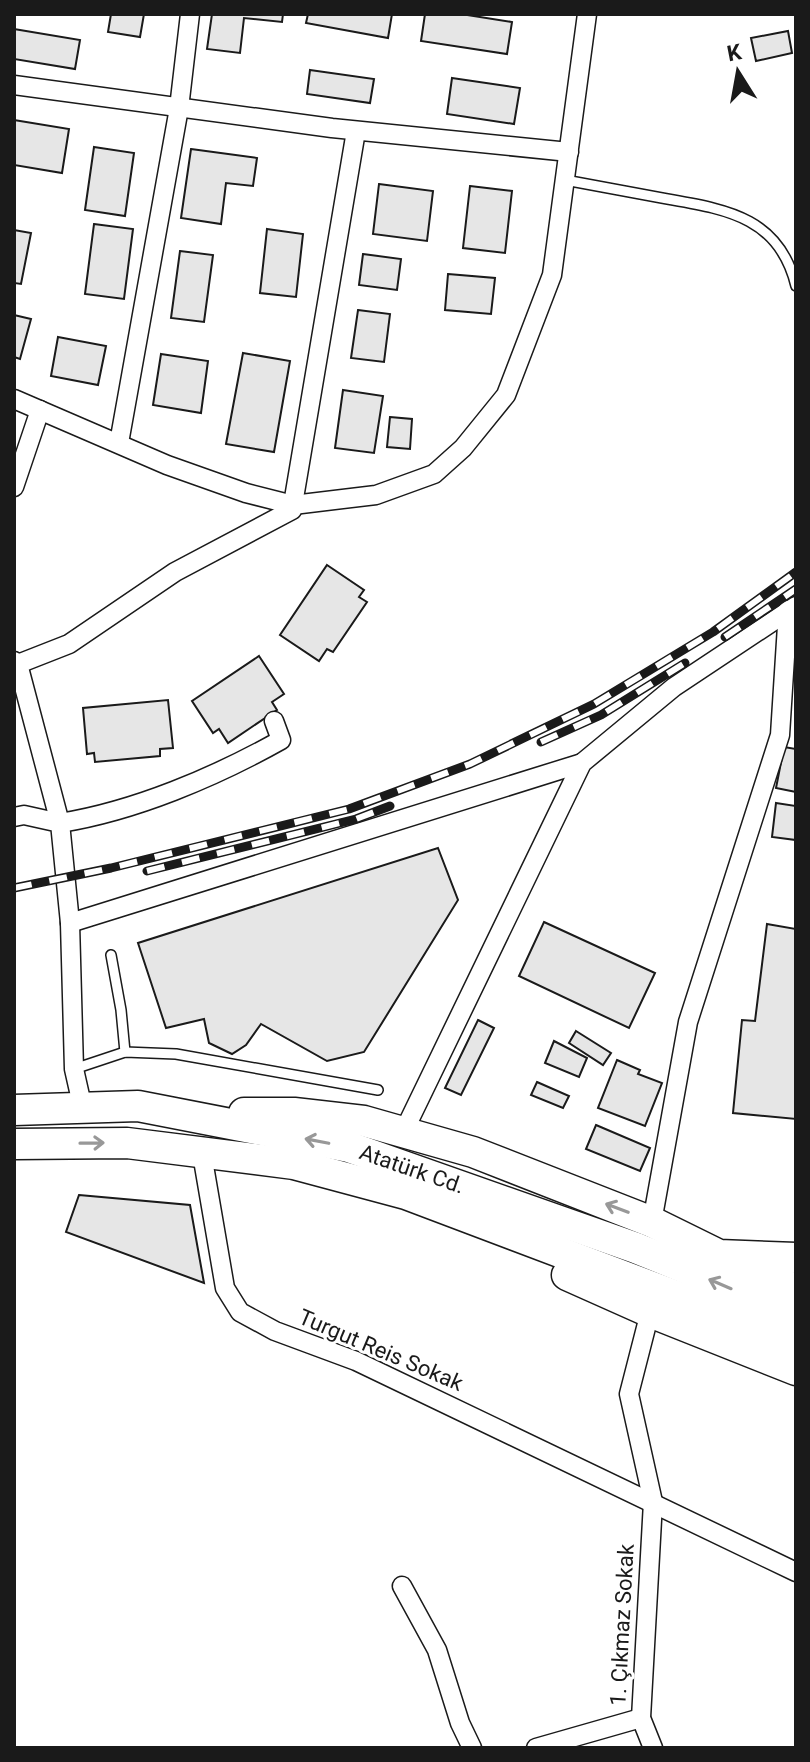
<svg xmlns="http://www.w3.org/2000/svg" width="810" height="1762" viewBox="0 0 810 1762" font-family="Roboto,sans-serif">
  <style>
    .building { fill: #e6e6e6; stroke: #1a1a1a; stroke-width: 2 }
    .lines { fill: none; stroke-linecap: round; stroke-linejoin: round }
    .lane-casing { stroke: #1a1a1a; stroke-width: 12 }
    .street-casing { stroke: #1a1a1a; stroke-width: 21 }
    .primary-casing { stroke: #1a1a1a; stroke-width: 33 }
    .lane { stroke: #fff; stroke-width: 9 }
    .street { stroke: #fff; stroke-width: 18 }
    .primary { stroke: #fff; stroke-width: 30 }
    .rail-casing { stroke: #1a1a1a; stroke-width: 9 }
    .rail { stroke: #fff; stroke-width: 6; stroke-dasharray: 18; stroke-linecap: butt }
    .oneway { stroke: #989898 }
    .labels { text-anchor: middle; dominant-baseline: central; stroke-width: 6; stroke-linejoin: round; paint-order: stroke }
    .street-label { font-size: 22px; fill: #1a1a1a; stroke: #fff }
  </style>
  <rect width="100%" height="100%" fill="#fff"/>
  <g class="building">
    <polygon points="111,14 144,14 140,37 108,32"/>
    <polygon points="212,14 283,14 282,22 244,18 240,53 207,49"/>
    <polygon points="308,14 392,14 388,38 306,23"/>
    <polygon points="425,14 461,14 512,22 507,54 421,41"/>
    <polygon points="14,29 80,40 75,69 14,59"/>
    <polygon points="788,31 792,53 756,61 751,38"/>
    <polygon points="310,70 374,79 370,103 307,94"/>
    <polygon points="452,78 520,88 514,124 447,114"/>
    <polygon points="14,120 69,129 62,173 14,165"/>
    <polygon points="94,147 134,153 125,216 85,210"/>
    <polygon points="191,149 257,158 253,186 226,183 221,224 181,218"/>
    <polygon points="379,184 433,191 427,241 373,234"/>
    <polygon points="470,186 512,191 505,253 463,248"/>
    <polygon points="94,224 133,229 124,299 85,294"/>
    <polygon points="267,229 303,234 296,297 260,293"/>
    <polygon points="14,230 31,233 21,284 14,283"/>
    <polygon points="180,251 213,255 204,322 171,318"/>
    <polygon points="363,254 401,259 397,290 359,285"/>
    <polygon points="448,274 495,278 491,314 445,310"/>
    <polygon points="358,310 390,314 384,362 351,358"/>
    <polygon points="14,315 31,319 20,359 14,357"/>
    <polygon points="58,337 106,346 98,385 51,376"/>
    <polygon points="243,353 290,361 274,452 226,444"/>
    <polygon points="161,354 208,361 201,413 153,405"/>
    <polygon points="343,390 383,396 374,453 335,448"/>
    <polygon points="390,417 412,419 410,449 387,447"/>
    <polygon points="327,565 364,590 359,597 367,602 333,652 327,649 319,661 280,635"/>
    <polygon points="259,656 284,694 272,702 277,710 228,743 219,729 213,733 192,701"/>
    <polygon points="168,700 173,748 160,749 160,756 95,762 94,753 87,754 83,708"/>
    <polygon points="784,747 796,749 796,792 776,788"/>
    <polygon points="776,803 796,806 796,840 772,837"/>
    <polygon points="438,848 458,900 364,1052 327,1061 261,1024 246,1045 232,1054 209,1043 204,1019 166,1028 138,943"/>
    <polygon points="544,922 655,973 629,1028 519,976"/>
    <polygon points="767,924 796,929 796,1119 733,1113 742,1020 755,1021"/>
    <polygon points="478,1020 494,1028 461,1095 445,1088"/>
    <polygon points="576,1031 611,1053 603,1065 569,1043"/>
    <polygon points="554,1041 587,1058 579,1077 545,1063"/>
    <polygon points="617,1060 640,1070 638,1074 662,1083 645,1126 598,1108"/>
    <polygon points="537,1082 569,1096 563,1108 531,1095"/>
    <polygon points="596,1125 650,1148 640,1171 586,1149"/>
    <polygon points="79,1195 190,1205 204,1283 66,1232"/>
  </g>
  <g class="lines">
    <g class="lane-casing">
      <g id="lane">
        <path d="M 565,180 C 597,186 630,192 662,198 C 723,209 779,215 796,286"/>
        <polyline points="111,955 121,1010 125,1052"/>
        <polyline points="74,1069 125,1052 176,1054 378,1090"/>
      </g>
    </g>
    <g class="street-casing">
      <g id="street">
        <polyline points="14,85 332,128 569,152"/>
        <polyline points="14,399 167,465 246,493 293,505 376,495 434,474 463,448 506,395 552,275 587,14"/>
        <polyline points="119,443 179,108 190,14"/>
        <polyline points="14,487 40,410"/>
        <path d="M 14,661 L 18,664 L 60,823 C 135,811 215,777 281,740 L 274,721"/>
        <polyline points="18,664 69,644 175,572 292,510 356,131"/>
        <polyline points="14,817 24,815 60,823 70,923 74,1069 83,1109"/>
        <polyline points="70,923 582,763"/>
        <polyline points="403,1133 582,763 674,687 796,606"/>
        <polyline points="202,1154 225,1288 240,1312 275,1331 356,1361 796,1572"/>
        <polyline points="652,1222 688,1022 780,735 788,610"/>
        <polyline points="650,1312 629,1394 653,1502 641,1718 653,1748"/>
        <polyline points="402,1586 437,1650 460,1723 472,1748"/>
        <polyline points="536,1748 641,1718"/>
      </g>
    </g>
    <g class="primary-casing">
      <g id="primary">
        <polyline points="14,1110 138,1106 349,1147 636,1248 792,1312"/>
        <polyline points="244,1113 294,1113 364,1121 473,1152 652,1222 719,1255 796,1258"/>
        <polyline points="14,1144 127,1143 294,1164 406,1194 790,1339"/>
        <polyline points="736,1263 796,1290"/>
        <polyline points="567,1275 650,1312 796,1370"/>
      </g>
    </g>
    <use href="#lane" class="lane"/>
    <use href="#street" class="street"/>
    <use href="#primary" class="primary"/>
    <g class="rail-casing">
      <g id="rail">
        <polyline points="725,637 796,589"/>
        <polyline points="541,742 601,715 685,663"/>
        <polyline points="147,871 356,819 390,806"/>
        <polyline points="14,888 111,868 349,809 470,764 594,704 713,632 796,572"/>
      </g>
    </g>
    <use href="#rail" class="rail"/>
  </g>
  <defs><path id="oneway-shaft" d="M-6 0H5M1.5-3L5.5 0L1.5 3" fill="none" stroke-width="1.6" stroke-linecap="round" stroke-linejoin="round" transform="scale(2)"/></defs>
  <g class="oneway">
    <use href="#oneway-shaft" transform="translate(317 1141) rotate(-169)"/>
    <use href="#oneway-shaft" transform="translate(92 1143) rotate(-1)"/>
    <use href="#oneway-shaft" transform="translate(617 1208) rotate(-159)"/>
    <use href="#oneway-shaft" transform="translate(720 1284) rotate(-157)"/>
  </g>
  <g class="labels">
    <g class="street-label">
      <text transform="translate(412 1169) rotate(19)">Atatürk Cd.</text>
      <text transform="translate(381 1350) rotate(23)">Turgut Reis Sokak</text>
      <text transform="translate(622 1625) rotate(-87)">1. Çıkmaz Sokak</text>
    </g>
  </g>
  <rect width="810" height="1762" fill="none" stroke="#1a1a1a" stroke-width="32"/>
  <g transform="translate(738 72) rotate(349)" stroke="#ffffff" stroke-width="6" paint-order="stroke">
  <path d="M0-6L14 30L0 20L-14 30Z" fill="#1a1a1a"/>
  <text y="-12" font-size="22" font-weight="bold" text-anchor="middle" fill="#1a1a1a">K</text>
  </g>
</svg>
